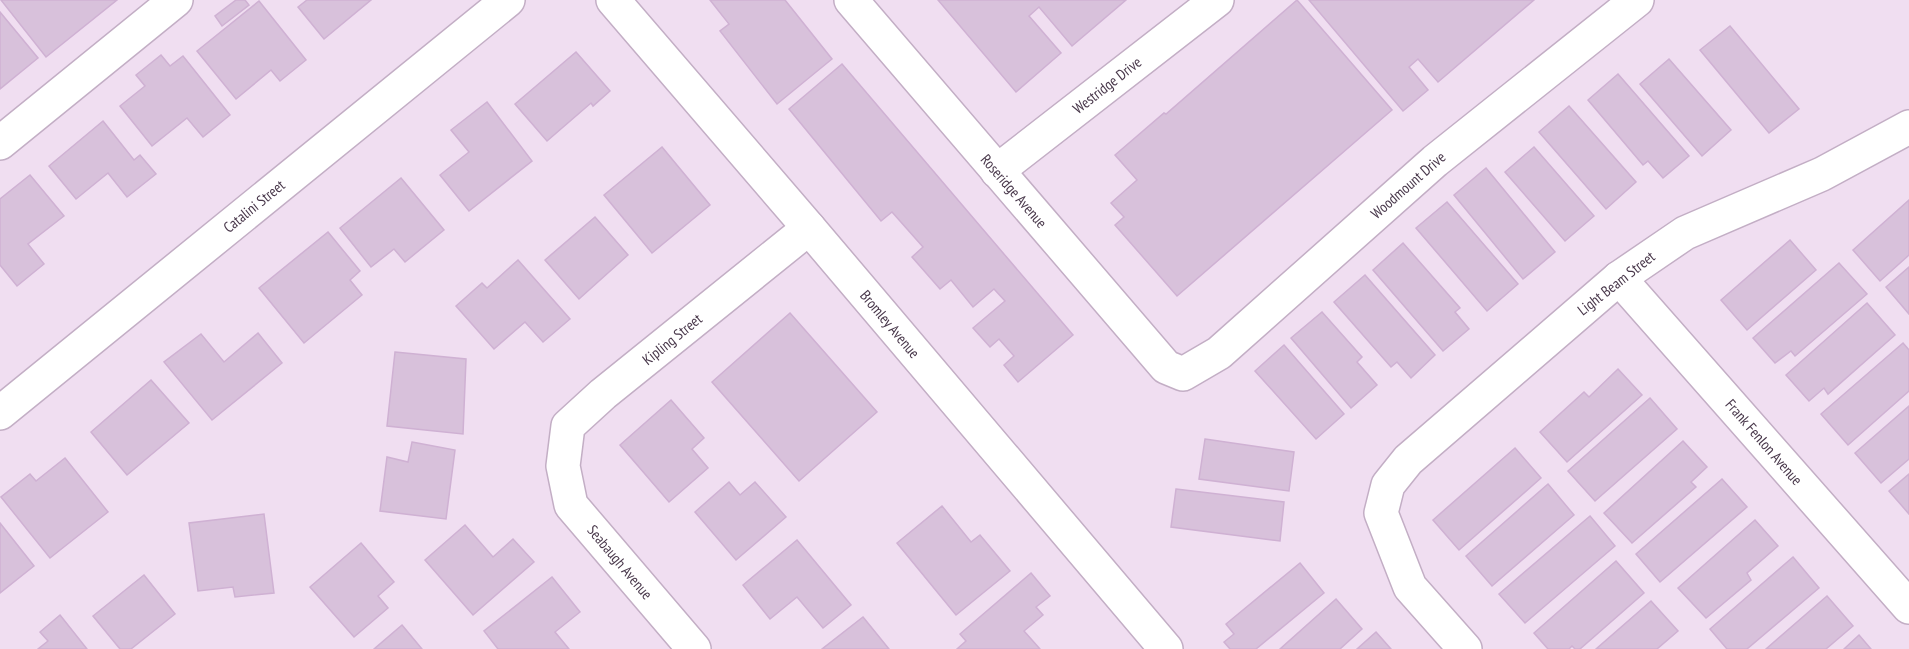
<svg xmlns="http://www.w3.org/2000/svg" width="1909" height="649" viewBox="0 0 1909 649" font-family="'PT Sans Narrow',sans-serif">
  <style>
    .residential { fill: #f0def1 }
    .building { fill: #d8c1db; stroke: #cfb1d3; stroke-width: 1.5 }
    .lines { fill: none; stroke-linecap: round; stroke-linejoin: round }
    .minor-casing { stroke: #c3aec5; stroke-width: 36 }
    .minor { stroke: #fff; stroke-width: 33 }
    .labels { text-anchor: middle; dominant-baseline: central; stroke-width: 4.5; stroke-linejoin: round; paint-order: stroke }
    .street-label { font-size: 15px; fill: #48374a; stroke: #fff }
  </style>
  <rect width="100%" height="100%" fill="#f5e9f5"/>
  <rect class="residential" x="0" y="0" width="1909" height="649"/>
  <g class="building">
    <polygon points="1,0 117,0 46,57"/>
    <polygon points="236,0 245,0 249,5 222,26 215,16"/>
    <polygon points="307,0 371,0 324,39 298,7"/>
    <polygon points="710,0 785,0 832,59 777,104 720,31 729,24"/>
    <polygon points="938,0 1126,0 1072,46 1039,7 1029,16 1061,53 1016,92"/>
    <polygon points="1297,0 1392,110 1177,296 1115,225 1124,217 1111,203 1137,180 1115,155 1164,113 1166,114"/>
    <polygon points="1309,0 1534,0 1438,82 1418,59 1409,67 1428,90 1403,111"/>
    <polygon points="259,1 306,60 280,81 271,70 236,99 197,51"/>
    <polygon points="0,12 38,58 0,89"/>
    <polygon points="1730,26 1799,109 1769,133 1700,50"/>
    <polygon points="576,52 610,91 593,106 591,103 547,141 515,104"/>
    <polygon points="161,55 170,66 183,56 230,115 203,137 187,118 152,146 120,106 145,86 136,75"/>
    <polygon points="1669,59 1731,130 1702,156 1640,84"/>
    <polygon points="842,64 1073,335 1018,382 1004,365 1014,356 999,339 990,347 973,328 1005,301 994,289 973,307 951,280 940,289 912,257 923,247 892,212 881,221 789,109"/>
    <polygon points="1618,74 1689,156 1663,178 1648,161 1643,165 1588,100"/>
    <polygon points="487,102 532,161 469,211 440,175 469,152 451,130"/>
    <polygon points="1569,106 1636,182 1606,209 1539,132"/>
    <polygon points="103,121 134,160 140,155 156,174 127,197 108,173 76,199 49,166"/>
    <polygon points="662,147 710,205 652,253 604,195"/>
    <polygon points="1534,147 1594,216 1565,241 1505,172"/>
    <polygon points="1486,168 1555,252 1523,279 1454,195"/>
    <polygon points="30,175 64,216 28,244 44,264 17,286 0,265 0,199"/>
    <polygon points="401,178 444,230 405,262 394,249 371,267 340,228"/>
    <polygon points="1909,200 1909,255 1880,281 1853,250"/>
    <polygon points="1447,202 1518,284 1487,311 1416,228"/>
    <polygon points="595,217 628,255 579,299 545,260"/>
    <polygon points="328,232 360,271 350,280 362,295 304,343 259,288"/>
    <polygon points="1790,240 1816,270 1747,330 1721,300"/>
    <polygon points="1403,243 1460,308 1455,312 1469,329 1443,351 1373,270"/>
    <polygon points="518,260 570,319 543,342 525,322 494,349 456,306 482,283 487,288"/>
    <polygon points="1839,263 1867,294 1795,356 1791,351 1775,363 1753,338"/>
    <polygon points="1909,267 1909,314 1886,287"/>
    <polygon points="1365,275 1435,355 1411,378 1397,362 1391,367 1334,302"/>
    <polygon points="1867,303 1895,335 1828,394 1824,388 1809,401 1786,375"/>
    <polygon points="1322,312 1362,357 1357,362 1377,385 1351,408 1291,338"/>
    <polygon points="790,313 877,412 799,481 712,382"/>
    <polygon points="258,333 282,363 212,420 164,362 201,334 224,362"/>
    <polygon points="1903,343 1909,350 1909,391 1848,445 1821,414"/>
    <polygon points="1284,345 1344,414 1316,439 1255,371"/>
    <polygon points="395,352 466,359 463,434 387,426"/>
    <polygon points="1618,369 1642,395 1567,462 1540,432 1584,392 1589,397"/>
    <polygon points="151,380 189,423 127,475 91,432"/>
    <polygon points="1650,398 1677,429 1595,501 1568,471"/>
    <polygon points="671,400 704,438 692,449 708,468 669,502 620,445"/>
    <polygon points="1909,406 1909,459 1881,483 1855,453"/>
    <polygon points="1205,439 1294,452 1289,491 1199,479"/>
    <polygon points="1683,441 1707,467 1691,482 1696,487 1632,543 1604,513"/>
    <polygon points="412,442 455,450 446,519 380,511 387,457 408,462"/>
    <polygon points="1515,448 1541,478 1459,550 1433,520"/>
    <polygon points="65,458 108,512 50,558 1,497 30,474 36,481"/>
    <polygon points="1909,474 1909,514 1889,491"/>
    <polygon points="1722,479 1747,507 1660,582 1636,554"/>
    <polygon points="729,482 740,495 755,482 786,517 736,560 695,512"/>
    <polygon points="1548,484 1574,515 1492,586 1466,556"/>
    <polygon points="1176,489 1284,502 1280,541 1171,527"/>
    <polygon points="942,506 971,542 980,535 1010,571 956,615 897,543"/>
    <polygon points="264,514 274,593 235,597 233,587 198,591 189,523"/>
    <polygon points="1590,516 1615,546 1525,623 1499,594"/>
    <polygon points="1755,520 1778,546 1747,573 1751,580 1706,618 1678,588"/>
    <polygon points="0,523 34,566 0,593"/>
    <polygon points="465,525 493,557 513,539 534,562 473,615 425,560"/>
    <polygon points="797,540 851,605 823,628 797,597 770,619 743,585"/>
    <polygon points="361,543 394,582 378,596 388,608 354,637 310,587"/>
    <polygon points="1793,557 1819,588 1747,649 1727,649 1710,629"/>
    <polygon points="1616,561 1644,593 1580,649 1575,649 1572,646 1569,649 1548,649 1534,633"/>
    <polygon points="1300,563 1324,593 1256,649 1230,649 1224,642 1234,634 1226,624"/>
    <polygon points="1031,573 1050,596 1036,607 1043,615 1024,631 1040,649 957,649 966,641 960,634"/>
    <polygon points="144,575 175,614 131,649 120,649 93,616"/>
    <polygon points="552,577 580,612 555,632 569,649 498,649 484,631"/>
    <polygon points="1827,596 1853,626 1826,649 1766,649"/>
    <polygon points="1336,599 1362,629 1340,649 1280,649"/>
    <polygon points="1651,601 1678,631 1657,649 1596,649"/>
    <polygon points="60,615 87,649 38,649 48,641 40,632"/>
    <polygon points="863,617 889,649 822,649"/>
    <polygon points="402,625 422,649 374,649"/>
    <polygon points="1376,632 1391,649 1357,649"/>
    <polygon points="1859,635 1871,649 1844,649"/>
  </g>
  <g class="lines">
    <g class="minor-casing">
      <g id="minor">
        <polyline points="613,0 809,228 1166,649"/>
        <polyline points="851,0 1166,367 1183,374 1219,353 1435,161 1637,0"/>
        <polyline points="0,143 176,0"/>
        <polyline points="997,171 1217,0"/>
        <polyline points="1619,278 1909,607"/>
        <polyline points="0,413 508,0"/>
        <polyline points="694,649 571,505 563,466 568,426 603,394 809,228"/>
        <polyline points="1465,649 1410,587 1381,513 1388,485 1408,460 1619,278 1685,233 1822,174 1909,127"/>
      </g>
    </g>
    <use href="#minor" class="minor"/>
  </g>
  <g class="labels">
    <g class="street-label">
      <text transform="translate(1107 85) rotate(-38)">Westridge Drive</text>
      <text transform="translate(1408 185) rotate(-41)">Woodmount Drive</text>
      <text transform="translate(1014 191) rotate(49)">Roseridge Avenue</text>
      <text transform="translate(254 206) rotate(-39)">Catalini Street</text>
      <text transform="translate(1616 283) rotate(-38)">Light Beam Street</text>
      <text transform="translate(890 324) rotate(50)">Bromley Avenue</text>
      <text transform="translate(672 339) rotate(-39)">Kipling Street</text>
      <text transform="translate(1764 442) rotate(49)">Frank Fenlon Avenue</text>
      <text transform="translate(620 562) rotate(50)">Seabaugh Avenue</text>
    </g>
  </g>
</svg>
